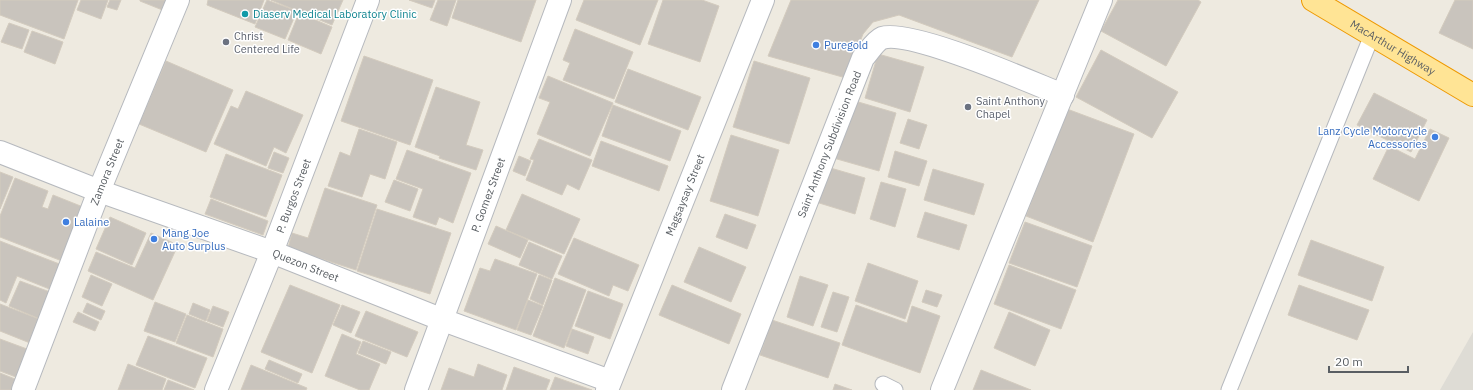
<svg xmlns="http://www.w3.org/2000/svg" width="1473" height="390" viewBox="0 0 1473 390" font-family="'IBM Plex Sans',sans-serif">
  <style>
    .industrial { fill: #dedcd5 }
    .building { fill: #c9c4bd; stroke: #d3cbbe }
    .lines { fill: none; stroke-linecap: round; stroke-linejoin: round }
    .service-casing { stroke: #b6b9be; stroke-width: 17 }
    .minor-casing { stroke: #b6b9be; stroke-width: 24 }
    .trunk-casing { stroke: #e90; stroke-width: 24 }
    .service { stroke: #fff; stroke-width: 15 }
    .minor { stroke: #fff; stroke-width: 22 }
    .trunk { stroke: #ffe495; stroke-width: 22 }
    .culture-dot { fill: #0f9aa8; stroke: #fff; stroke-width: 1.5 }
    .worship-dot { fill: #6b7280; stroke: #fff; stroke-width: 1.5 }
    .shop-dot { fill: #3f7fe0; stroke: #fff; stroke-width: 1.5 }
    .labels { text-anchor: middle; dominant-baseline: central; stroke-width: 3; stroke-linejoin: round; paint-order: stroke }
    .culture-label { font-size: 11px; fill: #0d838f; stroke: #fff; text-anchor: start }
    .worship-label { font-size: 11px; fill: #5b616d; stroke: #fff; text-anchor: start }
    .shop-label { font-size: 11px; fill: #366cbe; stroke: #fff; text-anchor: start }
    .street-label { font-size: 11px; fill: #595e63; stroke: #fff }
  </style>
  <rect width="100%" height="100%" fill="#eeeae0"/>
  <polygon class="industrial" points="1473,332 1473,390 1440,390"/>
  <g class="building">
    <polygon points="0,0 78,0 64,39 0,15"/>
    <polygon points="81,0 108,0 101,19 77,10"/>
    <polygon points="110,0 121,0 117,10 107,7"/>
    <polygon points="140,0 169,0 165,11 140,1"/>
    <polygon points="208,0 264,0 255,24 207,5"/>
    <polygon points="267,0 297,11 285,39 255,27"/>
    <polygon points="271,0 343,0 332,25"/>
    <polygon points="409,0 435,0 432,8"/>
    <polygon points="438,0 456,0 447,26 430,20"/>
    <polygon points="458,0 536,0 521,42 452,18"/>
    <polygon points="584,0 658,0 640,45 576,20"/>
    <polygon points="663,0 702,0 719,6 700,62 648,44"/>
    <polygon points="791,0 1039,0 1012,57 899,15 873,22 863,34 846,78 768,56"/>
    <polygon points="1118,0 1198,0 1201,2 1166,66 1101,31"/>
    <polygon points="1455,0 1473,0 1473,49 1439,33"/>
    <polygon points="299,13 332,27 321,54 288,40"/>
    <polygon points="9,23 29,30 22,49 1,42"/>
    <polygon points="575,29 633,52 614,99 563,80 570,63 563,60"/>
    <polygon points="32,31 63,42 55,64 24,52"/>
    <polygon points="1101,50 1178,92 1152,138 1076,97"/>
    <polygon points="878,54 924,67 910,112 865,98"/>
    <polygon points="364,56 433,80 410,145 341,121"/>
    <polygon points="166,61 233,90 206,152 139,124"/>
    <polygon points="754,61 810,78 789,144 733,127"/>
    <polygon points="628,69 701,97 688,130 615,102"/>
    <polygon points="548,76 613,103 590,156 537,134 550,102 539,98"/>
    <polygon points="436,87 480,102 466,145 483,150 476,170 439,158 440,156 415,147"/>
    <polygon points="246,91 303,115 286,153 274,147 266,166 214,144 231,106 238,109"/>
    <polygon points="1374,93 1427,120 1411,152 1357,125"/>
    <polygon points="848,99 896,113 879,171 830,157"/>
    <polygon points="613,105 681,131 670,161 602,136"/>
    <polygon points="1067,109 1134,134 1093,242 1026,216"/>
    <polygon points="908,119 927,125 919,149 900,143"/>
    <polygon points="359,129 397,142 385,179 370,174 362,197 328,186 340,152 350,156"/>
    <polygon points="1430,129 1449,138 1419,201 1373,179 1389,146 1415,159"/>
    <polygon points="731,135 779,150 758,216 710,201"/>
    <polygon points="539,139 592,160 579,190 567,184 562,195 526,180 534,160 530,159"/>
    <polygon points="601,141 668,166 659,191 592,166"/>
    <polygon points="407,150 471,173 453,223 439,217 436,225 413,217 423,189 396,179"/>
    <polygon points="895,151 927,161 919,186 888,177"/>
    <polygon points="274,152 289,158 283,173 268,168"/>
    <polygon points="226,154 282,175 266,217 210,197"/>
    <polygon points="519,156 531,161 525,176 513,171"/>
    <polygon points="827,167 865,178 855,214 816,202"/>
    <polygon points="933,169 984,184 974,215 924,200"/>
    <polygon points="0,172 13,177 0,209"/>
    <polygon points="15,178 48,191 42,207 48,209 53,195 83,207 62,261 0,237 0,216"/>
    <polygon points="394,180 418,189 410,211 385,202"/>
    <polygon points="881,182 906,189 895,227 870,219"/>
    <polygon points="325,188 377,205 356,270 288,248 292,233 308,238"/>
    <polygon points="522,194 580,219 564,254 506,230"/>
    <polygon points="211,199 268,221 263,235 205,214"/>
    <polygon points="377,209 451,233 430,294 357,271"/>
    <polygon points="925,212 967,225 959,250 917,237"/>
    <polygon points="725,214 756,225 747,249 716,237"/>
    <polygon points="110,217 146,233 132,265 96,249"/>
    <polygon points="1025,222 1092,246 1077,287 1009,263"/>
    <polygon points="496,226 528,240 520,258 488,244"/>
    <polygon points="151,233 178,245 153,300 88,271 96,252 135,268"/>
    <polygon points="574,238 639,265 628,291 613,285 609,296 558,274"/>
    <polygon points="1311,240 1384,267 1372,301 1298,275"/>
    <polygon points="0,241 62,265 52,290 17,276 6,303 0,300"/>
    <polygon points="529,242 562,256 552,279 519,265"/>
    <polygon points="699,247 746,267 731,302 684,282"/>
    <polygon points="495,259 537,274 516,330 464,311 480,268 490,271"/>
    <polygon points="868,263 918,281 905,319 855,301"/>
    <polygon points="1009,265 1076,290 1061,329 994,304"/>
    <polygon points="91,275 112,284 102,306 82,297"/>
    <polygon points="539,275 552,280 543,305 530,299"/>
    <polygon points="800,276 828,285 813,326 787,317"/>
    <polygon points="555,278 586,290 564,348 533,336"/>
    <polygon points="20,281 50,292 40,319 9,306"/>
    <polygon points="290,285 340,305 312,373 261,352"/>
    <polygon points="672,285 741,314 729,344 659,315"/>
    <polygon points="1299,285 1369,310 1357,340 1288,315"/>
    <polygon points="926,290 942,295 937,307 922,302"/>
    <polygon points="588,291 623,304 610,339 575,326"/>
    <polygon points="833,292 849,297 837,332 821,327"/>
    <polygon points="528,300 543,306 531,335 517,330"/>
    <polygon points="155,302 186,314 175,342 144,331"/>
    <polygon points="87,303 105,311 101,320 83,312"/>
    <polygon points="193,303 210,310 206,321 189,314"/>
    <polygon points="0,304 39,319 30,343 0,331"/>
    <polygon points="342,305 360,312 351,333 333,325"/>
    <polygon points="856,305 907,323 912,306 940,316 920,373 842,345"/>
    <polygon points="213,306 229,312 223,327 207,321"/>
    <polygon points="366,311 418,332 407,357 355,336"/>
    <polygon points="78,312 99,322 95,331 73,322"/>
    <polygon points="1009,312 1050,330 1035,366 994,348"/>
    <polygon points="187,315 223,329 213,357 176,343"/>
    <polygon points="772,320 840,343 828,378 760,355"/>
    <polygon points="572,329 594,337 588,354 566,346"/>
    <polygon points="342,334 361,342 356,354 380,364 369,390 360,390 325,376"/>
    <polygon points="148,336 207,358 195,388 136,365"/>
    <polygon points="0,339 27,349 16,377 0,371"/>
    <polygon points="363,341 391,352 386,364 358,353"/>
    <polygon points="269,360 302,374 298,383 265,369"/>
    <polygon points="128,364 166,379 162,390 118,390"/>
    <polygon points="478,364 507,375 502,390 441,390 449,368 474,377"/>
    <polygon points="251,365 307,388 306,390 241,390"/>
    <polygon points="514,367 550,380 546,390 506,390"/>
    <polygon points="981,370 1031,390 973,390"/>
    <polygon points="0,373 15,379 11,390 0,390"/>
    <polygon points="555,377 592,390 550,390"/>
    <polygon points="168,380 194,390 164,390"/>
    <polygon points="835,384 852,390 833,390"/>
  </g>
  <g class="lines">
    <g class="service-casing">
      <g id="service">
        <polyline points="883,384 895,390"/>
        <polyline points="1229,390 1372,35"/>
      </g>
    </g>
    <g class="minor-casing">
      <g id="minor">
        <path id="s1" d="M 0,152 L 99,191 L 272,252 L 443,320 L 610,381"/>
        <path id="s2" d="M 23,390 L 99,191 L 178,0"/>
        <path id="s3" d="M 216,390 L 272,252 L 368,0"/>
        <path id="s4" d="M 416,390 L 560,0"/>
        <path id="s5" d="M 607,390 L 763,0"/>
        <path id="s6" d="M 733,390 L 863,58 C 868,53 875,41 882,38 C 911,29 1030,82 1063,95"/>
        <polyline points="942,390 1101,0"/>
      </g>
    </g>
    <g class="trunk-casing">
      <g id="trunk">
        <path id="s7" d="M 1313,0 L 1473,95"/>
      </g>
    </g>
    <use href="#service" class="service"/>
    <use href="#minor" class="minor"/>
    <use href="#trunk" class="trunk"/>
  </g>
  <circle class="culture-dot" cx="245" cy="14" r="4"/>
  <g class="worship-dot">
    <circle cx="226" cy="42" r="4"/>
    <circle cx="968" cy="107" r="4"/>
  </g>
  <g class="shop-dot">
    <circle cx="816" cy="45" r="4"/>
    <circle cx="1435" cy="137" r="4"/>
    <circle cx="66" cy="222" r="4"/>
    <circle cx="154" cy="239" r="4"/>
  </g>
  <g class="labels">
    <g class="culture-label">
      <text x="253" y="14">Diaserv Medical Laboratory Clinic</text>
    </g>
    <g class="worship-label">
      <text x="234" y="36">Christ<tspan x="234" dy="13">Centered Life</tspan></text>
      <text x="976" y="101">Saint Anthony<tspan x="976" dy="13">Chapel</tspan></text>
    </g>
    <g class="shop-label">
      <text x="824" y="45">Puregold</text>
      <text x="1427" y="131" text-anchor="end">Lanz Cycle Motorcycle<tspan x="1427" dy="13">Accessories</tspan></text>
      <text x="74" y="222">Lalaine</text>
      <text x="162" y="233">Mang Joe<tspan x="162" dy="13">Auto Surplus</tspan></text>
    </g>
    <g class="street-label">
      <text stroke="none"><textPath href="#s7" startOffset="93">MacArthur Highway</textPath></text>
      <text stroke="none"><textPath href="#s6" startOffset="264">Saint Anthony Subdivision Road</textPath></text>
      <text stroke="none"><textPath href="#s2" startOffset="234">Zamora Street</textPath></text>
      <text stroke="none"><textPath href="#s4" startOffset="208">P. Gomez Street</textPath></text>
      <text stroke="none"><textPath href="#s5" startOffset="210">Magsaysay Street</textPath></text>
      <text stroke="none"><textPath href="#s3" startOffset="209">P. Burgos Street</textPath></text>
      <text stroke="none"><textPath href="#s1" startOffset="326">Quezon Street</textPath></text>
    </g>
  </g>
  <path d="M1329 366v6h79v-6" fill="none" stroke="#595e63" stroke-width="2"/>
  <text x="1335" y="366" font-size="12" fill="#595e63" stroke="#ffffff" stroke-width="3" paint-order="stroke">20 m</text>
</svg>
